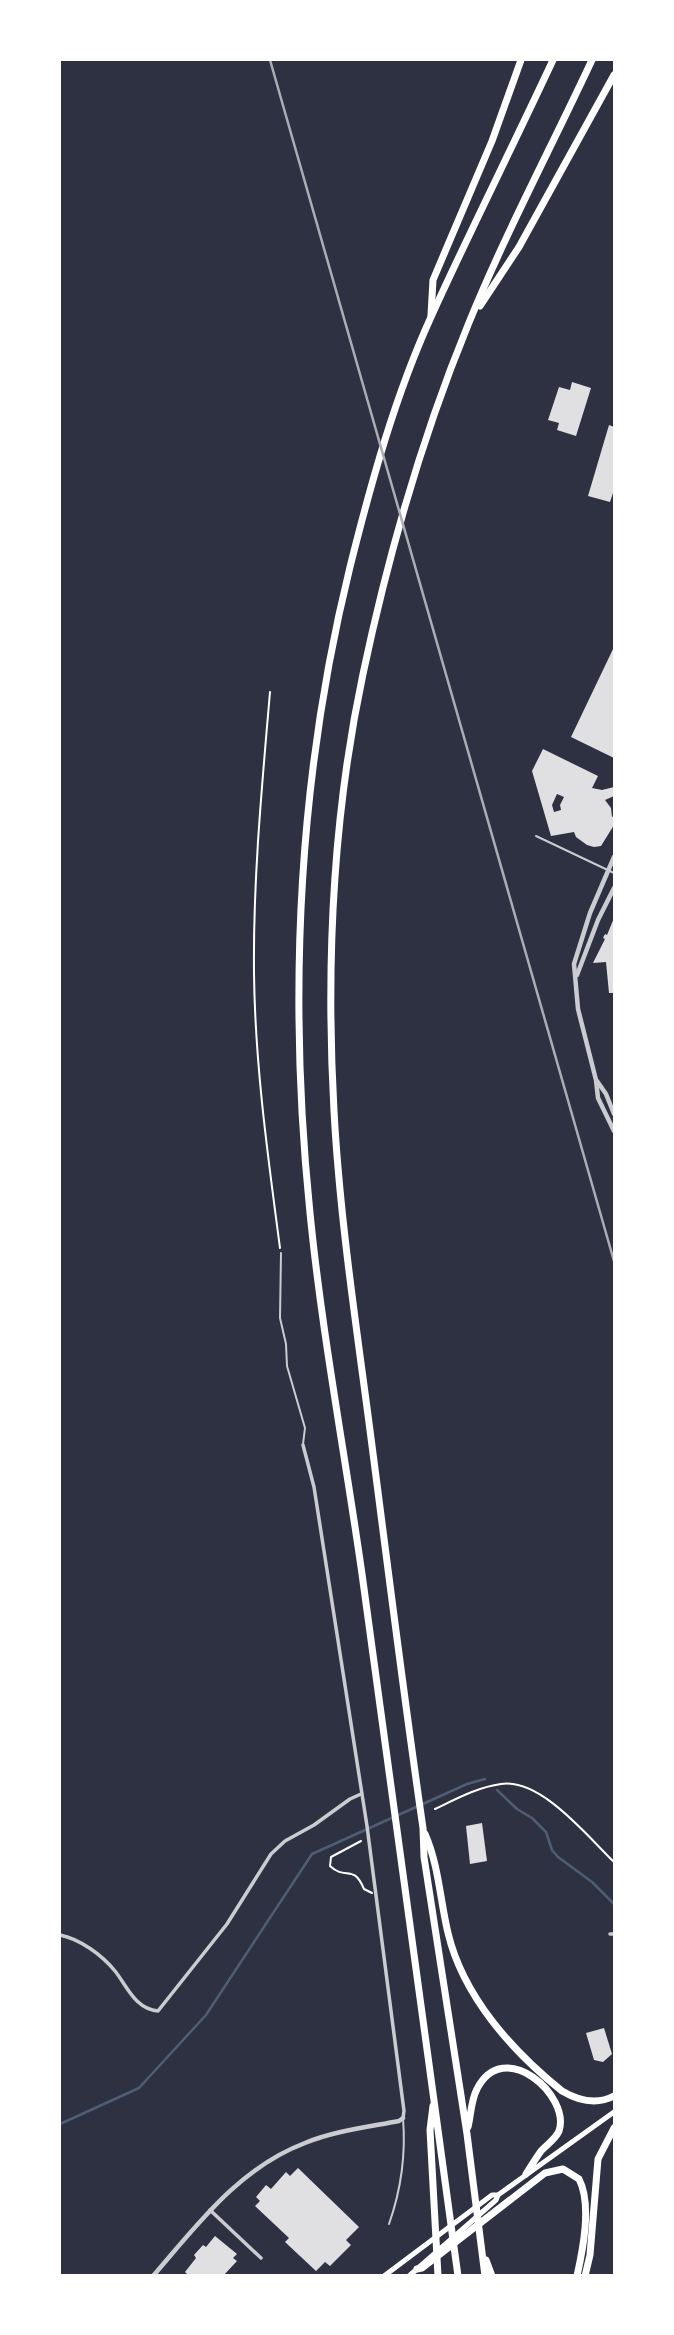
<svg xmlns="http://www.w3.org/2000/svg" width="674" height="2335" viewBox="0 0 674 2335" font-family="'Source Sans 3',sans-serif">
  <style>
    .lines { fill: none; stroke-linecap: round; stroke-linejoin: round }
    .stream { stroke: #4f5d75; stroke-width: 2.5 }
    .building { fill: #e0e0e3; fill-rule: evenodd }
    .path { stroke: #fff; stroke-width: 2 }
    .service { stroke: #caccd0; stroke-width: 2 }
    .minor { stroke: #caccd0; stroke-width: 3.5 }
    .tertiary { stroke: #caccd0; stroke-width: 4.5 }
    .secondary { stroke: #fff; stroke-width: 5 }
    .motorway { stroke: #fff; stroke-width: 7 }
    .rail { stroke: #abadb3; stroke-width: 2.5 }
  </style>
  <rect width="100%" height="100%" fill="#2d3142"/>
  <g class="lines">
    <g class="stream">
      <polyline points="497,1790 517,1809 532,1818 546,1832 552,1850 558,1857 592,1882 614,1904"/>
      <polyline points="60,2124 139,2088 206,2015 312,1854 467,1784 485,1779"/>
    </g>
  </g>
  <g class="building">
    <polygon points="572,382 591,388 576,436 557,430 559,423 548,420 559,387 570,390"/>
    <polygon points="609,425 614,427 614,490 610,502 588,496"/>
    <polygon points="614,647 614,758 571,737"/>
    <path d="M 543,749 L 598,776 L 592,788 L 602,790 L 614,787 L 614,796 L 605,800 L 611,808 L 612,817 L 614,816 L 614,825 L 601,846 L 594,847 L 587,845 L 576,837 L 574,832 L 551,836 L 532,771 ZM 557,794 L 564,797 L 560,805 L 561,810 L 554,812 L 552,805 Z"/>
    <polygon points="614,918 614,993 609,993 606,962 593,963 605,939 603,938 605,934 607,935"/>
    <polygon points="482,1823 487,1861 470,1864 466,1826"/>
    <polygon points="604,2028 612,2054 603,2062 594,2060 586,2033"/>
    <polygon points="298,2168 359,2227 346,2240 351,2245 330,2266 325,2262 316,2271 285,2242 289,2238 255,2206 260,2201 256,2197 266,2185 271,2189 286,2172 290,2176"/>
    <polygon points="215,2236 237,2254 233,2258 237,2261 223,2276 189,2276 185,2272 196,2258 194,2255 203,2245 206,2247"/>
  </g>
  <g class="lines">
    <g class="path">
      <path d="M 270,692 C 262,785 253,879 254,973 C 255,1065 268,1157 280,1248"/>
      <path d="M 435,1809 C 456,1799 478,1787 501,1784 C 541,1778 588,1837 614,1862"/>
      <path d="M 361,1841 L 331,1857 L 330,1866 C 346,1881 353,1863 364,1889 L 372,1893"/>
    </g>
    <g class="service">
      <polyline points="536,836 614,873"/>
      <polyline points="281,1253 280,1318 286,1344 287,1366 305,1428 303,1444"/>
      <path d="M 389,2224 C 401,2190 406,2155 403,2118"/>
    </g>
    <g class="minor">
      <polyline points="303,1445 314,1487 367,1826 404,2111 403,2118"/>
      <polyline points="610,1934 614,1934"/>
      <path d="M 60,1935 C 80,1939 102,1955 115,1971 C 127,1986 135,2009 158,2011 L 227,1924 L 271,1854 L 285,1841 L 314,1825 L 350,1799 L 361,1794"/>
      <polyline points="210,2210 261,2258"/>
    </g>
    <g class="tertiary">
      <polyline points="614,857 590,913 574,964 578,1009 596,1080 598,1098 614,1131"/>
      <polyline points="577,975 598,920 614,888"/>
      <polyline points="597,1081 606,1094 614,1114"/>
      <path d="M 153,2276 C 198,2224 239,2168 305,2143 C 334,2131 368,2127 399,2121 L 403,2118"/>
    </g>
    <g class="secondary">
      <polyline points="384,2276 492,2195 498,2195"/>
      <polyline points="409,2276 496,2200 498,2195 614,2112"/>
    </g>
    <g class="motorway">
      <polyline points="480,306 519,247 614,75"/>
      <polyline points="431,315 433,280 492,141 521,60"/>
      <path d="M 425,1834 C 439,1866 440,1900 448,1933 C 463,1996 512,2051 562,2091 C 579,2101 597,2105 614,2096"/>
      <polyline points="433,2106 430,2130 438,2276"/>
      <path d="M 468,2127 C 471,2115 471,2100 477,2089 C 504,2036 571,2096 559,2131 C 555,2140 547,2144 541,2151 C 536,2158 531,2166 526,2174"/>
      <polyline points="486,2260 492,2276"/>
      <path d="M 417,2269 L 422,2268 L 545,2173 L 563,2169 L 579,2179 C 592,2204 583,2249 577,2276"/>
      <path d="M 458,2276 C 428,2042 396,1808 362,1574 C 345,1454 322,1334 310,1213 C 288,998 298,778 350,567 C 371,483 395,396 431,317 C 470,231 513,146 553,60"/>
      <path d="M 485,2276 L 467,2134 L 424,1857 L 423,1828 C 404,1698 388,1568 371,1438 C 357,1330 340,1221 334,1111 C 326,968 333,815 363,674 C 388,556 422,437 468,325 C 505,234 551,148 592,60"/>
      <polyline points="585,2276 590,2255 598,2159 614,2128"/>
    </g>
    <polyline class="rail" points="270,60 614,1261"/>
  </g>
  <rect width="674" height="2335" fill="none" stroke="#ffffff" stroke-width="122"/>
</svg>
